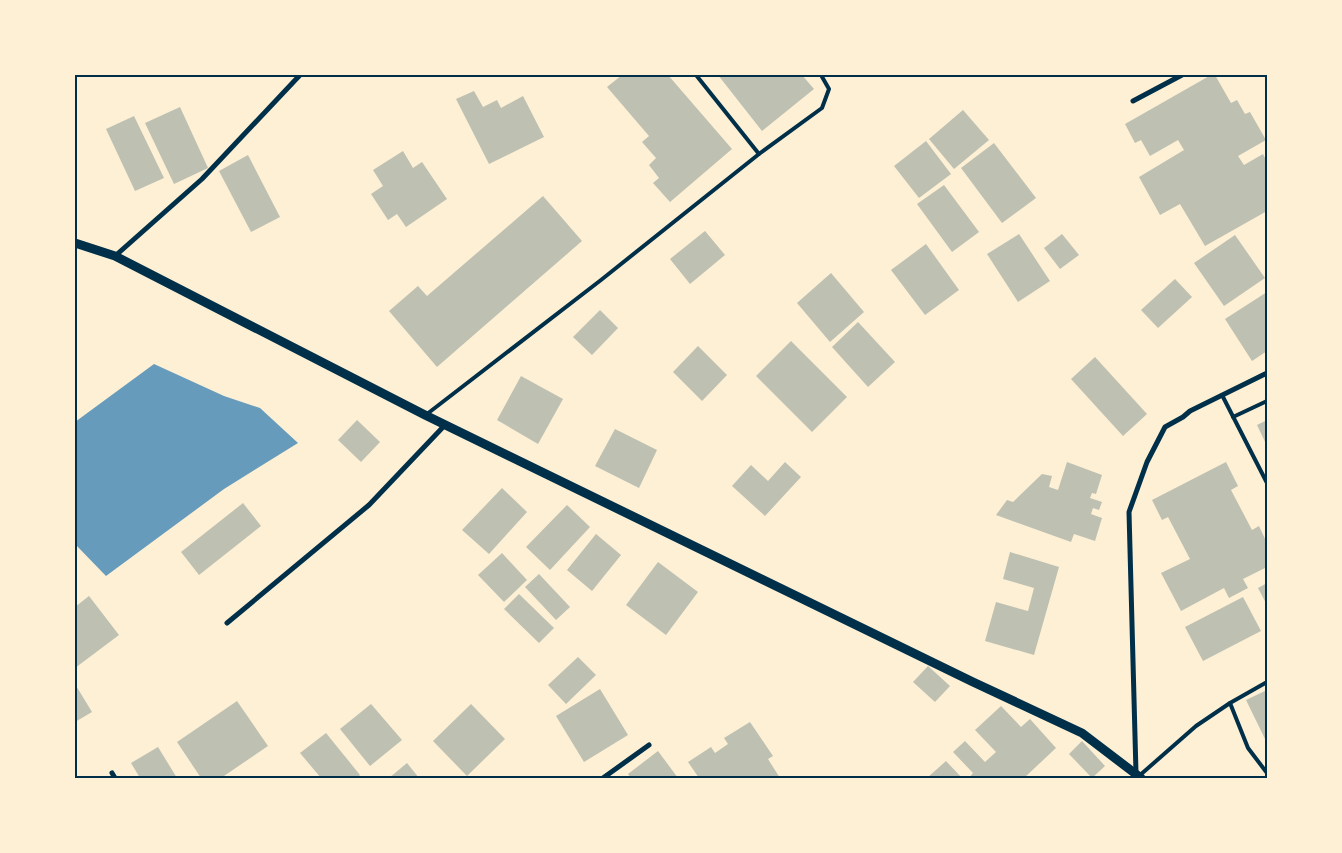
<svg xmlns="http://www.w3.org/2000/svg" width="1342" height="853" viewBox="0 0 1342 853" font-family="Quicksand,sans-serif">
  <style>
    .water { fill: #669bbc }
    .building { fill: #bec0b2 }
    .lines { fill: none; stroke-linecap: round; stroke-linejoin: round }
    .service { stroke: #003049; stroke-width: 4 }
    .minor { stroke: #003049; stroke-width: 5 }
    .tertiary { stroke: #003049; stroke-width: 9 }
    .neatline { fill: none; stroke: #003049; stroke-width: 2 }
  </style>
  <rect width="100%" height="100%" fill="#fdf0d5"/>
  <polygon class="water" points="154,364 224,396 260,408 298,443 224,489 106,576 75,544 75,422"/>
  <g class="building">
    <polygon points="622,75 668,75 732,149 670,202 653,183 659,178 649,165 656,158 642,142 649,136 607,87"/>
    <polygon points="718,75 802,75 814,89 762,131"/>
    <polygon points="1211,75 1215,75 1231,103 1237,100 1245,114 1250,112 1266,140 1238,156 1244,165 1263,154 1267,162 1267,211 1205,246 1180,204 1160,215 1139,177 1184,150 1178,140 1150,156 1141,140 1135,143 1125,124"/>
    <polygon points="474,91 483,107 497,100 501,108 523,96 544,137 489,164 456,99"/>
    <polygon points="180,107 208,168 174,184 145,123"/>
    <polygon points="963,110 989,140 954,169 929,139"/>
    <polygon points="134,116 164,178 135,191 106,129"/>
    <polygon points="926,141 951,174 919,198 894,166"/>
    <polygon points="994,143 1036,198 1002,223 961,168"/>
    <polygon points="403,151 413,168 422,162 447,199 406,227 397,214 388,220 371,194 383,186 373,170"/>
    <polygon points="248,155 280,217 251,232 219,171"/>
    <polygon points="944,185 979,232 952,252 917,204"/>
    <polygon points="543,196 582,241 437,367 389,311 418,286 427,296"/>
    <polygon points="705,231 725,255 690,284 670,259"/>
    <polygon points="1019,234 1050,281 1018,302 987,254"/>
    <polygon points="1062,234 1079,255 1060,269 1044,248"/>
    <polygon points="1235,235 1265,278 1224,306 1194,263"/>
    <polygon points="926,244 959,290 925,315 891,270"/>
    <polygon points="831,273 864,312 830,342 797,303"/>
    <polygon points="1175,279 1192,297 1158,328 1141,310"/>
    <polygon points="1267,292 1267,351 1252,361 1225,319"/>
    <polygon points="600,310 618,328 592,355 573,337"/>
    <polygon points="858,322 895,362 868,387 832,347"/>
    <polygon points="791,341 847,397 812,432 756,376"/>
    <polygon points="698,346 727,375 702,401 673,372"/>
    <polygon points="1095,357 1147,414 1123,436 1071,379"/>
    <polygon points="521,376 563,399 538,444 497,420"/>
    <polygon points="357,420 380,442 361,462 338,440"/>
    <polygon points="1267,420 1267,446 1257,425"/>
    <polygon points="615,429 657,450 639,488 595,466"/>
    <polygon points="785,462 801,477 765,516 732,486 751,465 768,481"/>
    <polygon points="1067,462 1102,475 1096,494 1092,493 1090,498 1102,502 1099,510 1093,508 1091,514 1102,518 1095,541 1074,534 1071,542 996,515 1007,500 1013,502 1042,474 1052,476 1049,487 1058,490"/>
    <polygon points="1226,462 1238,486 1231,490 1252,530 1259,526 1267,543 1267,567 1243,579 1248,588 1229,598 1224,588 1181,611 1161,573 1190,559 1168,517 1162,520 1152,500"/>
    <polygon points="502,488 527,512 489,554 462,530"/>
    <polygon points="243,503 261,526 199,575 181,552"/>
    <polygon points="567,505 590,527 550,570 526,547"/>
    <polygon points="596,534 621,555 592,591 567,570"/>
    <polygon points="1010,552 1059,567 1034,655 985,641 996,602 1028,611 1034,588 1003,579"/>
    <polygon points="502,553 527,580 504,602 478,575"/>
    <polygon points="658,562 698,592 666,635 626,605"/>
    <polygon points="539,574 570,607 556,620 525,587"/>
    <polygon points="1267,583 1267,605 1258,588"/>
    <polygon points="519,594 554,628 539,643 504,609"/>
    <polygon points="89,596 119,635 75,668 75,607"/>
    <polygon points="1243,597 1261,631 1203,661 1185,627"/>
    <polygon points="578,657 596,675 566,704 548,685"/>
    <polygon points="928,666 950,686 935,702 913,682"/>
    <polygon points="75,684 92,712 75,722"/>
    <polygon points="600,689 628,735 584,762 556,716"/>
    <polygon points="1267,690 1267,743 1246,700"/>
    <polygon points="237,701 268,746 221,778 201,778 177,742"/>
    <polygon points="371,704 402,740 370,766 340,729"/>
    <polygon points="471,704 505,739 467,776 433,741"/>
    <polygon points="1001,706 1021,727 1030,719 1056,748 1024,778 969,778 973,773 953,752 965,741 985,762 996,752 975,730"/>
    <polygon points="750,722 773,756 768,759 780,778 699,778 688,762 711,747 715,753 728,744 724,738"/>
    <polygon points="326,733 360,775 357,778 321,778 300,753"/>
    <polygon points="1082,741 1105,766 1092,778 1069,754"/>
    <polygon points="158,747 177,778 140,778 131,763"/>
    <polygon points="658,751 678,778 631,778 628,774"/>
    <polygon points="946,761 962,778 927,778"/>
    <polygon points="407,763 419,778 389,778"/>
  </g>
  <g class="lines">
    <g class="service">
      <polyline points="696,75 759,154"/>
      <polyline points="1222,395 1267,483"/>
      <polyline points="427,414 601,280 759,154 822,108 829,89 821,75"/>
      <polyline points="1233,417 1267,401"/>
      <polyline points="1267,682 1230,703 1248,748 1267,773"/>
      <polyline points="1139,776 1196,726 1230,703"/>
    </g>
    <g class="minor">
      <polyline points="1133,101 1182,75"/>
      <polyline points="115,256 202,179 300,75"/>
      <polyline points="227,623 369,505 445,425"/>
      <polyline points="112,773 115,778"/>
      <polyline points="1136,773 1129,512 1147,462 1165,427 1183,417 1190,411 1267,373"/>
      <polyline points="603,778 649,745"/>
    </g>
    <polyline class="tertiary" points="75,243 115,256 425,415 973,682 1082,733 1141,778"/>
  </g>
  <rect width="1342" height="853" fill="none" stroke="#fdf0d5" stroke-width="152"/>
  <rect x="76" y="76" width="1190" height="701" class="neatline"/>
</svg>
